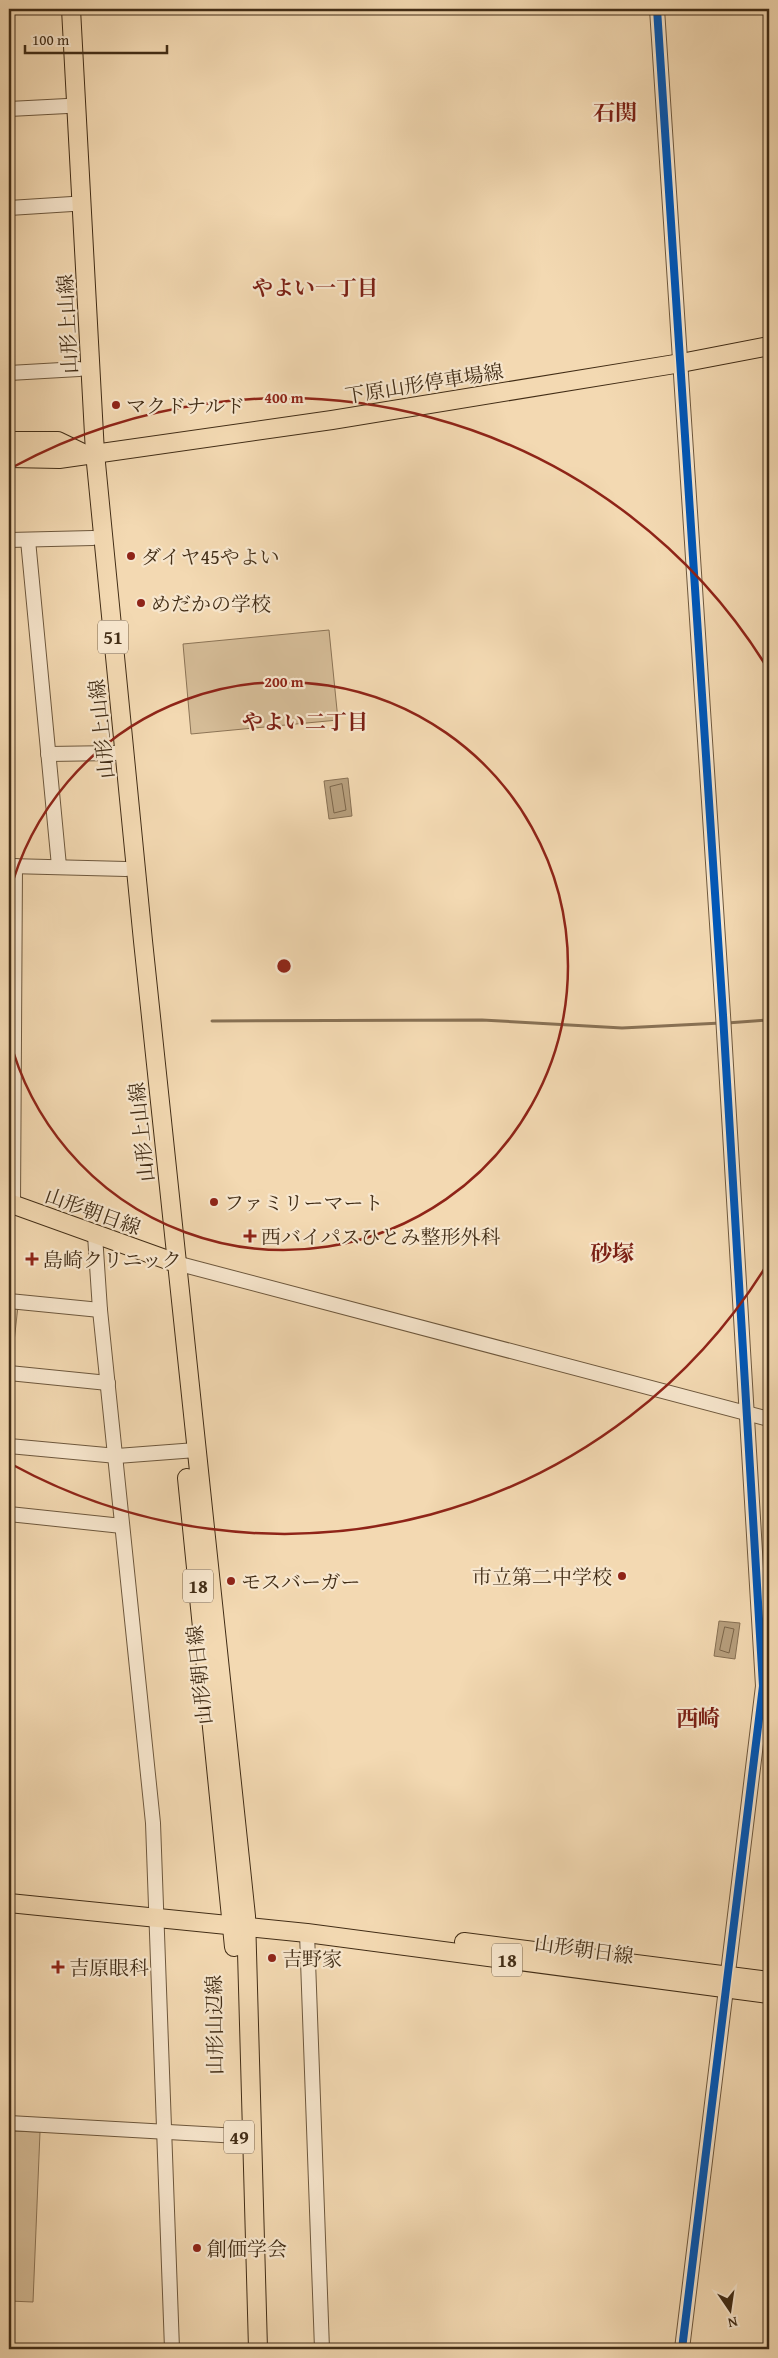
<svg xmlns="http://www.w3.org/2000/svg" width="778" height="2358" viewBox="0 0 778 2358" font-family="'Gentium Book Plus','Noto Serif JP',serif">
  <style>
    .green { fill: #d5bc97; stroke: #8c7456 }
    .water { fill: #b79f7d; stroke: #887154 }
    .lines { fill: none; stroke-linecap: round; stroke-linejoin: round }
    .shore { stroke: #7c664a; stroke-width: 1 }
    .stream { stroke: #887154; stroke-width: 3 }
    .minor-casing { stroke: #6e583d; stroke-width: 16 }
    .major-casing { stroke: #422d16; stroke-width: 20 }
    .minor { stroke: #f7e6cd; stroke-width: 14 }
    .major { stroke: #f3d9b2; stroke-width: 18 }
    .cycleway-casing { stroke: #f7e6cd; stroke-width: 11 }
    .cycleway { stroke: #0057b8; stroke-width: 8 }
    .ring { fill: none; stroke: #8f2418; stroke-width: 2.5 }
    .poi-dot { fill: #8f2418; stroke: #f7e6cd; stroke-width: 2 }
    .labels { text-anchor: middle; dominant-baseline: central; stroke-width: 4.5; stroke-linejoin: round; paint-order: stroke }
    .shield { fill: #f7e6cd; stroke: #78644d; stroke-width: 1 }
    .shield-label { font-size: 19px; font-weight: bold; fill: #422d16 }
    .street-label { font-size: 20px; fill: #422d16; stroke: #f7e6cd }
    .poi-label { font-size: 20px; fill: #422d16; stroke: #f7e6cd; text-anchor: start }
    .neighbourhood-label { font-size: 21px; font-weight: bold; fill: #7a1f14; stroke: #f7e6cd }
    .quarter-label { font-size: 22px; font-weight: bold; fill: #7a1f14; stroke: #f7e6cd }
    .centre { fill: #8f2418; stroke: #f7e6cd; stroke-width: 2.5 }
    .ring-label { font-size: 15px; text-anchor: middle; font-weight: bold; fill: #8f2418; stroke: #f7e6cd; stroke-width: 4.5; stroke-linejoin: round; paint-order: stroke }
  </style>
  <rect width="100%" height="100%" fill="#f3d9b2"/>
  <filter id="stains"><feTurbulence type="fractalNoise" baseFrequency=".004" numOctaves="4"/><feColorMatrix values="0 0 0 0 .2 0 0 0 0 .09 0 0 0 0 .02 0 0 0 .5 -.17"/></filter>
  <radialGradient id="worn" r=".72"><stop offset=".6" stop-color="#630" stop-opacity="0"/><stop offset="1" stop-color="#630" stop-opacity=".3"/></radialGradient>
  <g class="green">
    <polygon points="329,630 338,720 191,734 183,644"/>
    <polygon points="9,1305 18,1306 11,1369 9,1369"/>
    <polygon points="9,2131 40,2132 33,2302 9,2301"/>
  </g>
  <g class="water">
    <polygon points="348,778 352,816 329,819 324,781"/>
    <polygon points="719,1621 740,1623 735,1659 714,1656"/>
  </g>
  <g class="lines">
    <g class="shore">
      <polygon points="342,784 346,810 334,813 330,787"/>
      <polygon points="725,1627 734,1629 729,1653 720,1650"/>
    </g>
    <g class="stream">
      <polyline points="212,1021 482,1020 622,1028 721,1023"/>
      <polyline points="727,1023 769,1020"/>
    </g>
    <g class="minor-casing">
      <g id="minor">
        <polyline points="657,9 723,1015 763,1686 682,2349"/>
        <polyline points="9,109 67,106"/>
        <polyline points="9,208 72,204"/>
        <polyline points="9,373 79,369"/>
        <polyline points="9,540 93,538"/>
        <polyline points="28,540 59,866"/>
        <polyline points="48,754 115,753"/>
        <polyline points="9,866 126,869"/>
        <polyline points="13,1205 15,866"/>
        <polyline points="95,1235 100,1310 153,1823 172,2349"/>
        <polyline points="176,1263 769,1419"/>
        <polyline points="9,1301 100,1310"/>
        <polyline points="9,1373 108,1383"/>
        <polyline points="9,1446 117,1456 196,1450"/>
        <polyline points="9,1514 122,1526"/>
        <polyline points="307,1933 322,2349"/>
        <polyline points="9,2123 239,2136"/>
      </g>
    </g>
    <g class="major-casing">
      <g id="major">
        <polyline points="71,9 95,453 143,941 246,1916 258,2349"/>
        <polyline points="9,441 58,441 85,454"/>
        <polyline points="9,458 59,459 332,420 681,363 769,346"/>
        <polyline points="9,1203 176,1263"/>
        <polyline points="187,1478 234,1947"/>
        <polyline points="9,1903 307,1933 769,1994"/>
        <polyline points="464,1942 769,1981"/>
      </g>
    </g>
    <use href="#minor" class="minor"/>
    <use href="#major" class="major"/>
    <g class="cycleway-casing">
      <polyline id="cycleway" points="657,9 723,1015 763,1686 682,2349"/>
    </g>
    <use href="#cycleway" class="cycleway"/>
  </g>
  <g class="ring">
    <path d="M9 895A284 284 0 1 1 9 1037"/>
    <path d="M768 1263A568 568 0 0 1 13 1465M13 467A568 568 0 0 1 768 669"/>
  </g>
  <g class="poi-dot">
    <circle cx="116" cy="405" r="5"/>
    <circle cx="131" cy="556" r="5"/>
    <circle cx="141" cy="603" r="5"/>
    <circle cx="214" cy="1202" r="5"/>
    <path d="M247.5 1228.5h5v5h5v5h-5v5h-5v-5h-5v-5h5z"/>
    <path d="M29.5 1251.5h5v5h5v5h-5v5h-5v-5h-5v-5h5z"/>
    <circle cx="622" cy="1576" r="5"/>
    <circle cx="231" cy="1581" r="5"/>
    <circle cx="272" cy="1958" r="5"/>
    <path d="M55.5 1959.5h5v5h5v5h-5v5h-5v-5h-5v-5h5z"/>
    <circle cx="197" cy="2248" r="5"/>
  </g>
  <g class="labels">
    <g class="shield">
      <rect x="98" y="620.5" width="30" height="33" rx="4"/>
      <rect x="183" y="1569.5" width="30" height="33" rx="4"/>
      <rect x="492" y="1943.5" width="30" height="33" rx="4"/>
      <rect x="224" y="2120.5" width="30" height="33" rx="4"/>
    </g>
    <g class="shield-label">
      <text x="113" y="637">51</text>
      <text x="198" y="1586">18</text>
      <text x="507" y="1960">18</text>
      <text x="239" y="2137">49</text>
    </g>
    <g class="street-label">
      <text transform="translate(67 324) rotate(-93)">山形上山線</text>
      <text transform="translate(424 383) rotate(-9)">下原山形停車場線</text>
      <text transform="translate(101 729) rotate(-96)">山形上山線</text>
      <text transform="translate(141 1132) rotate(-96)">山形上山線</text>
      <text transform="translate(93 1211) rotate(20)">山形朝日線</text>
      <text transform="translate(199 1675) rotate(-96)">山形朝日線</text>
      <text transform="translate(584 1949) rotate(8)">山形朝日線</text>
      <text transform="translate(214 2025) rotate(-91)">山形山辺線</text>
    </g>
    <g class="poi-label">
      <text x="126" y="405">マクドナルド</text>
      <text x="141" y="556">ダイヤ45やよい</text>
      <text x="151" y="603">めだかの学校</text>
      <text x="224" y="1202">ファミリーマート</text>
      <text x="261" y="1236">西バイパスひとみ整形外科</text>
      <text x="43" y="1259">島崎クリニック</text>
      <text x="612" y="1576" text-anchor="end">市立第二中学校</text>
      <text x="241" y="1581">モスバーガー</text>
      <text x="282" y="1958">吉野家</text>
      <text x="69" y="1967">吉原眼科</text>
      <text x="207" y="2248">創価学会</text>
    </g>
    <g class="neighbourhood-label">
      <text x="315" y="287">やよい一丁目</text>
      <text x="305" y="721">やよい二丁目</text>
    </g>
    <g class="quarter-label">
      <text x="615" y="112">石関</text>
      <text x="612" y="1253">砂塚</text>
      <text x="698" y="1718">西崎</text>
    </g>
  </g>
  <circle cx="284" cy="966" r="8" class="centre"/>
  <g class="ring-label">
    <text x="284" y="403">400 m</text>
    <text x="284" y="687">200 m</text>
  </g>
  <rect width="778" height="2358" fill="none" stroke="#f3d9b2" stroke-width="30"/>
  <rect x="10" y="10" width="758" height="2338" fill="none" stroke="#422d16" stroke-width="2.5"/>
  <rect x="15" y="15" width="748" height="2328" fill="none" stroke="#422d16"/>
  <g transform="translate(730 2310) rotate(167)" stroke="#f7e6cd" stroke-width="4" paint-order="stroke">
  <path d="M0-4L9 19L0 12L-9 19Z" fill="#422d16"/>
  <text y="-8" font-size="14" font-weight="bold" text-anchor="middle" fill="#422d16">N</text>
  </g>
  <path d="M25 45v8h142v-8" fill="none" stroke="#422d16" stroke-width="2.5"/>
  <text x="32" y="45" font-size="15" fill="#422d16" stroke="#f7e6cd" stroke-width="4" paint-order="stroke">100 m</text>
  <rect width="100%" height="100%" filter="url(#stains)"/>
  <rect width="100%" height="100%" fill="url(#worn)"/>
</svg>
